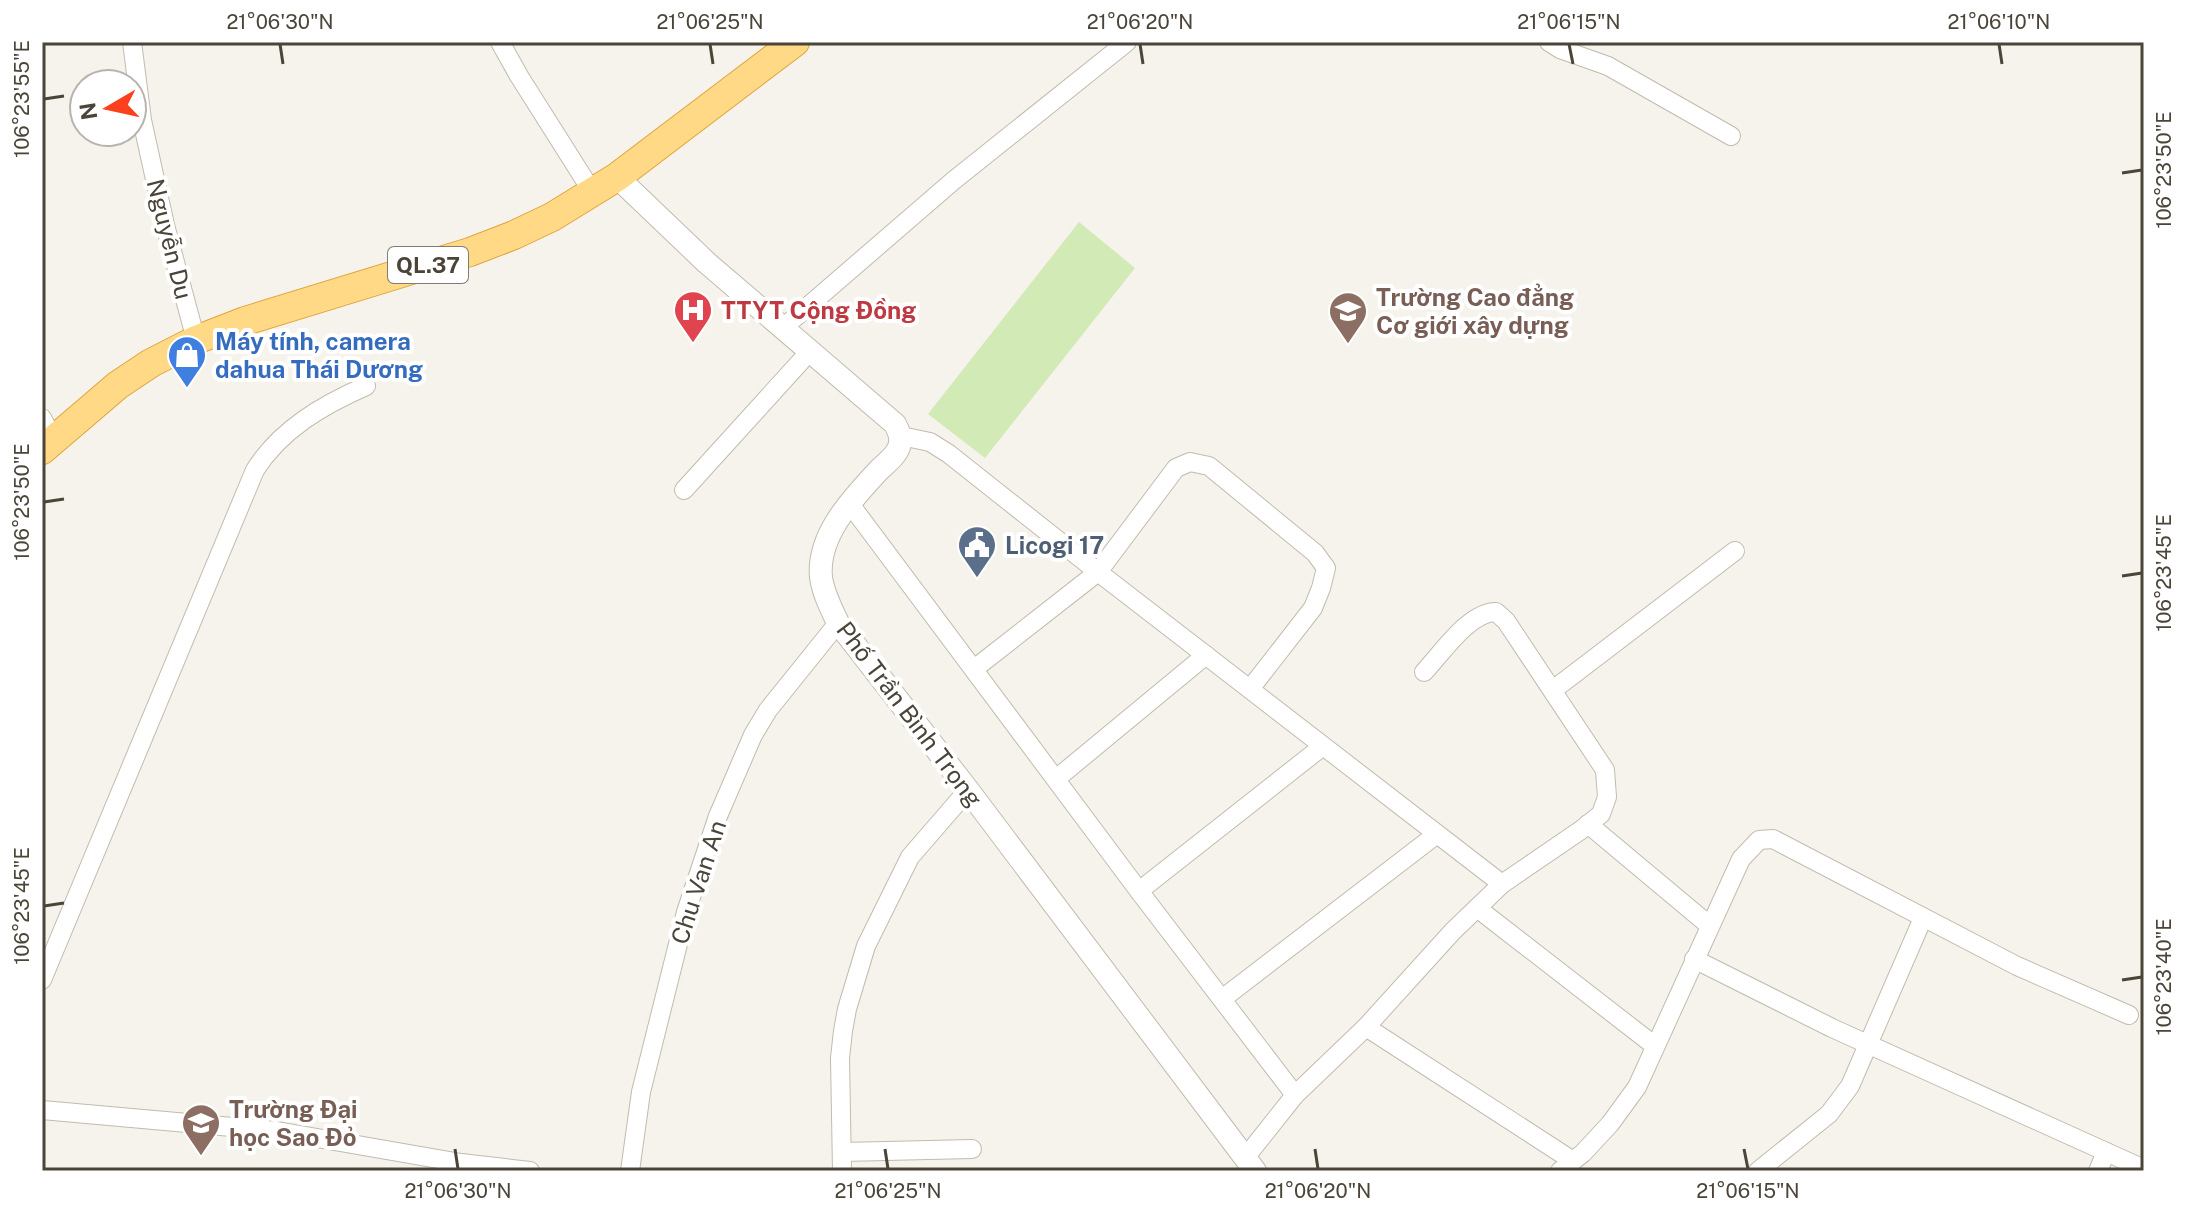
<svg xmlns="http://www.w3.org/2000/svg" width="2186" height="1213" viewBox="0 0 2186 1213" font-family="'Public Sans',sans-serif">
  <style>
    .park { fill: #d2eab5 }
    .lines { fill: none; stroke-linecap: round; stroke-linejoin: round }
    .minor-casing { stroke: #c2bbae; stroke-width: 20 }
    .tertiary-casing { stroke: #c2bbae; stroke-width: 24 }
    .trunk-casing { stroke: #e0a43c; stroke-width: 30 }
    .minor { stroke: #fff; stroke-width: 18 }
    .tertiary { stroke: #fff; stroke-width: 22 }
    .trunk { stroke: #ffd985; stroke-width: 28 }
    .ticks { fill: none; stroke: #4b4439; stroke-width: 3 }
    .labels { text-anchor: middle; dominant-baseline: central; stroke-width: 8; stroke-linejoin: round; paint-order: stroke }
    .shield { fill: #fff; stroke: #817c74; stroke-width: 2 }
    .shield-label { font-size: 22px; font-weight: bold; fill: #4b4439 }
    .street-label { font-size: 24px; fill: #4b4439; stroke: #fff }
    .education-label { font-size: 24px; font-weight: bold; fill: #785e54; stroke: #fff; text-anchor: start }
    .health-label { font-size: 24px; font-weight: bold; fill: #be3a42; stroke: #fff; text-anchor: start }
    .shop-label { font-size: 24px; font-weight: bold; fill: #366cbe; stroke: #fff; text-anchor: start }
    .service-label { font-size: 24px; font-weight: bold; fill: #4e5e75; stroke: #fff; text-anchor: start }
    .neatline { fill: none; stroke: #4b4439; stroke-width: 3 }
    .ticks-label { font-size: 20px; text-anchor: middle; fill: #4b4439 }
  </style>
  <rect width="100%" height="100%" fill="#f6f3ec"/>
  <polygon class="park" points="1079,222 1135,268 985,458 928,414"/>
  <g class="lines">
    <g class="minor-casing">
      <g id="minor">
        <polyline points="132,42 142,120 165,225 196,340"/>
        <polyline points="500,42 519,76 593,193"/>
        <polyline points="1549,42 1560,49 1608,66 1731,136"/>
        <polyline points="784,327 953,181 1127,42"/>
        <polyline points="42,418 54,440"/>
        <polyline points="901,436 930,442 949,454 1098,572 1502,884"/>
        <polyline points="684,490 811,350"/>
        <polyline points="850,504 1139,891 1295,1095"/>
        <polyline points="974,669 1098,572 1176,468 1190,462 1209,466 1315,553 1326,568 1321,588 1313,608 1250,689"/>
        <polyline points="1553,690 1735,551"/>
        <polyline points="1056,779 1206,655"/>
        <polyline points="1588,824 1710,926"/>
        <polyline points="1139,891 1323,746"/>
        <polyline points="1477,908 1655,1046"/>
        <polyline points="1694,959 1832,1028 2144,1169"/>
        <path d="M 42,980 L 255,470 C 281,429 323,405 366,386"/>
        <polyline points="1222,999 1437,834"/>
        <polyline points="1366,1027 1573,1161"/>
        <polyline points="42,1110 277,1131 461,1163 530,1171"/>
        <polyline points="842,1152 972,1149"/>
        <path d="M 1245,1158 L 1295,1095 L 1366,1027 L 1453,931 L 1502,884 L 1581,830 L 1601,814 L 1607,797 L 1605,770 L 1506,621 L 1496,612 C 1469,612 1442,653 1424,672"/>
        <polyline points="630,1171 641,1092 686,912 718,816 753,735 768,710 838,623"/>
        <polyline points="842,1171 840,1058 843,1031 847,1009 866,946 910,857 968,790"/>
        <polyline points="1560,1171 1583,1153 1610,1124 1637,1087 1741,859 1759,840 1773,839 2017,966 2129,1015"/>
        <polyline points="1758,1171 1829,1114 1850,1086 1923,918"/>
        <polyline points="2098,1171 2106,1152"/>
      </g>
    </g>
    <g class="tertiary-casing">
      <path id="tertiary" d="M 617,177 L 707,263 L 895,424 C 899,432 902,438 899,447 C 896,456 885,464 879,470 C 853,498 817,535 821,577 C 823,593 831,608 838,623 L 968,790 L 1255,1171"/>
    </g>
    <g class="trunk-casing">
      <polyline id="trunk" points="42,450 118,385 151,363 196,340 245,321 470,252 514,235 552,217 617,177 795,42"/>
    </g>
    <use href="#minor" class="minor"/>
    <use href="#tertiary" class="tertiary"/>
    <use href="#trunk" class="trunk"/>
  </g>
  <path class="ticks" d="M 280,44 L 283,64M 710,44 L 713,64M 1140,44 L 1143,64M 1569,44 L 1573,64M 1999,44 L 2002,64M 44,99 L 64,96M 2122,173 L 2142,170M 44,502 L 64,499M 2122,576 L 2142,573M 44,906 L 64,903M 2122,980 L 2142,977M 455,1149 L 458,1169M 885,1149 L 888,1169M 1315,1149 L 1318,1169M 1744,1149 L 1748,1169"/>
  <defs>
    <g id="hospital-pin" transform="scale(2)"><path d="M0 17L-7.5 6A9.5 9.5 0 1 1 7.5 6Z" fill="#e0444e" stroke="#fff"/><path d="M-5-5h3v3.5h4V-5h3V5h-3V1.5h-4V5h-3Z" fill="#fff"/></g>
    <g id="university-pin" transform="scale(2)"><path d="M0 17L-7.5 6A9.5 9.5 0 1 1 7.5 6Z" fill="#8d6e63" stroke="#fff"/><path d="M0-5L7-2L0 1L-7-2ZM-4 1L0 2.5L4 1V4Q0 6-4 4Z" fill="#fff"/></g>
    <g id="shop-pin" transform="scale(2)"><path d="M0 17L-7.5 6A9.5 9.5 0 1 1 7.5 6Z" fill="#3f7fe0" stroke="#fff"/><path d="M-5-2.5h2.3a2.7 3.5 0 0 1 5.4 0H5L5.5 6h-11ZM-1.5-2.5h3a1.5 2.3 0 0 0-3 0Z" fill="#fff"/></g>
    <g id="civic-pin" transform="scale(2)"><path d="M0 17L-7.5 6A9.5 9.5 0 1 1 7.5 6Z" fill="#5c6f8a" stroke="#fff"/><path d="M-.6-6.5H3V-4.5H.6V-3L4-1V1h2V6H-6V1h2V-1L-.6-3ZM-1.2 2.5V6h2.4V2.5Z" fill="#fff"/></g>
  </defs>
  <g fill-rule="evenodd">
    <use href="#hospital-pin" x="693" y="310"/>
    <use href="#university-pin" x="1348" y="311"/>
    <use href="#shop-pin" x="187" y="355"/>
    <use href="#civic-pin" x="977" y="545"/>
    <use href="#university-pin" x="201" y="1123"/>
  </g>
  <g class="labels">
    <rect class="shield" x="388" y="247" width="80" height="36" rx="6"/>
    <g class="shield-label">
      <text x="428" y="265">QL.37</text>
    </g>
    <g class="street-label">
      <text transform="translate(170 239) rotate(76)">Nguyễn Du</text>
      <text transform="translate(910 714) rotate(53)">Phố Trần Bình Trọng</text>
      <text transform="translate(698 882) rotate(-72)">Chu Van An</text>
    </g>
    <g class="education-label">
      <text x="1376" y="297">Trường Cao đẳng<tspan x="1376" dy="28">Cơ giới xây dựng</tspan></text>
      <text x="229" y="1109">Trường Đại<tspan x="229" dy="28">học Sao Đỏ</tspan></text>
    </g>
    <g class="health-label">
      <text x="721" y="310">TTYT Cộng Đồng</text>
    </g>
    <g class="shop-label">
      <text x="215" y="341">Máy tính, camera<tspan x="215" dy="28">dahua Thái Dương</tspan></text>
    </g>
    <g class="service-label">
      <text x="1005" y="545">Licogi 17</text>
    </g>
  </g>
  <rect width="2186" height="1213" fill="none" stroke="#ffffff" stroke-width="88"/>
  <g transform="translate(108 108) rotate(261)"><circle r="38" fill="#ffffff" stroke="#b7b4b0" stroke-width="2"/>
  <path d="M0-6L14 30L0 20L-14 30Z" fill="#fc3f1d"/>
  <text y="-12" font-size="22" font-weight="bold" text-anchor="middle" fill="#4b4439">N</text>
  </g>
  <rect x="44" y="44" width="2098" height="1125" class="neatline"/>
  <g class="ticks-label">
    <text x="280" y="29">21°06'30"N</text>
    <text x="710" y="29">21°06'25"N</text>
    <text x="1140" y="29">21°06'20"N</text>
    <text x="1569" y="29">21°06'15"N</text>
    <text x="1999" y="29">21°06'10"N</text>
    <text transform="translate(22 99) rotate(-90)" y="7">106°23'55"E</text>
    <text transform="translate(2164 170) rotate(-90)" y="7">106°23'50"E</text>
    <text transform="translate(22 502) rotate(-90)" y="7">106°23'50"E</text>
    <text transform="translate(2164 573) rotate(-90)" y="7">106°23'45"E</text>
    <text transform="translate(22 906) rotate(-90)" y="7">106°23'45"E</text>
    <text transform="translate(2164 977) rotate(-90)" y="7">106°23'40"E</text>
    <text x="458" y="1198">21°06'30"N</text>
    <text x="888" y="1198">21°06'25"N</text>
    <text x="1318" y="1198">21°06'20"N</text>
    <text x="1748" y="1198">21°06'15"N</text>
  </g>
</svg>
